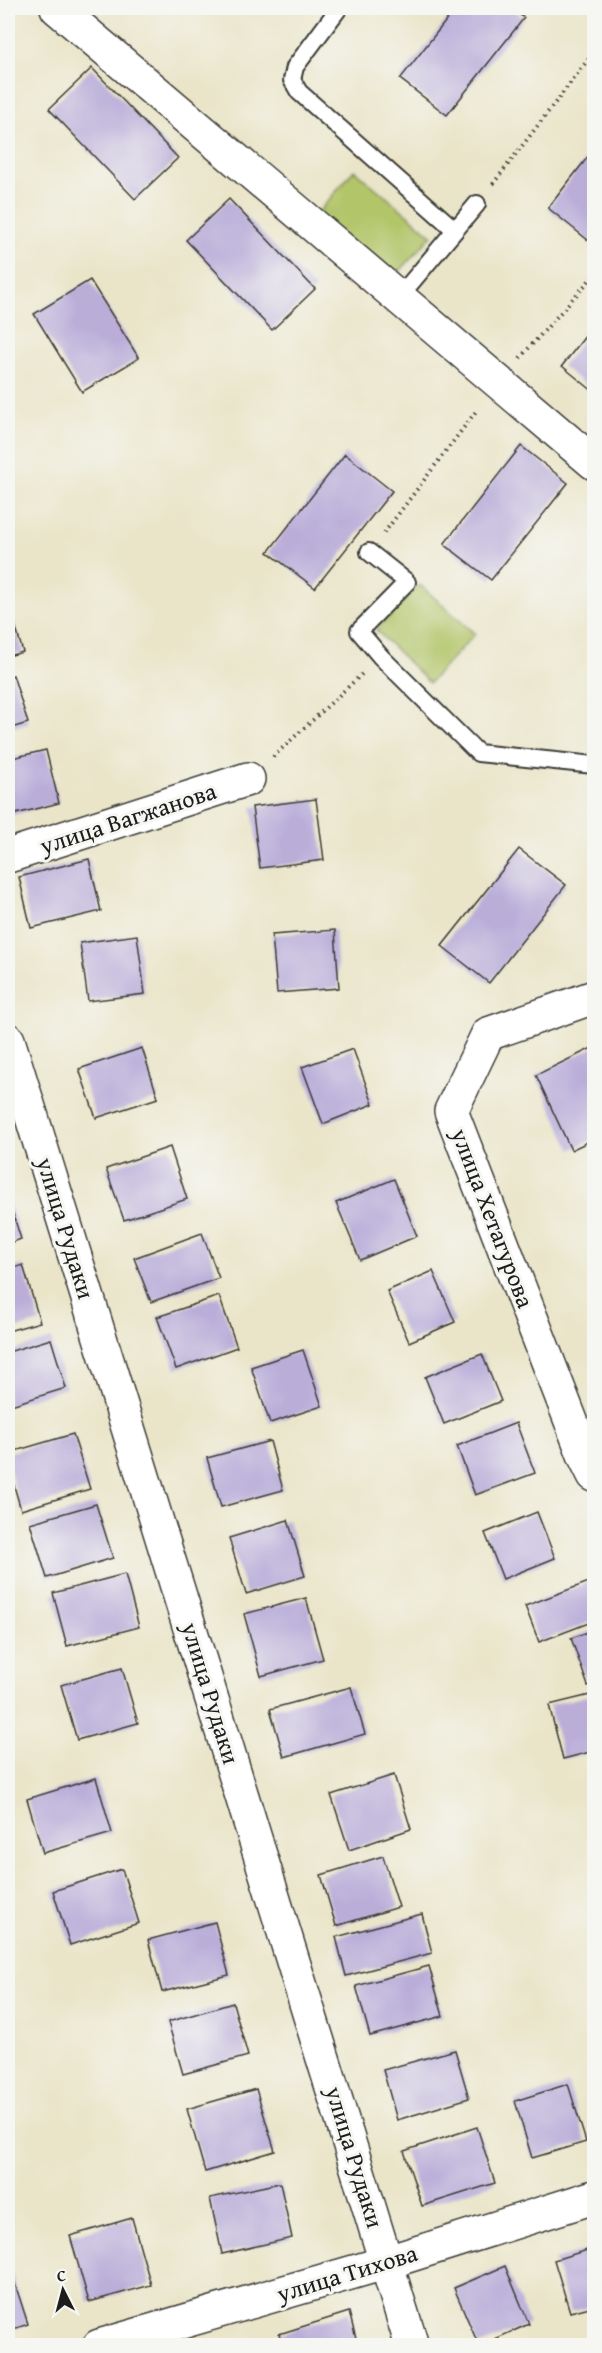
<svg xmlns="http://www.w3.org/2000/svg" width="602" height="2353" viewBox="0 0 602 2353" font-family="'Gentium Book Plus',serif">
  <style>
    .green { fill: #b2c569; stroke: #677042; stroke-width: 1.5 }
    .building { fill: #baaed9 }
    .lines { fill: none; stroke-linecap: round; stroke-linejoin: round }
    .lane-casing { stroke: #3b3a36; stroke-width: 20 }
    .street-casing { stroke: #3b3a36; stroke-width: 36 }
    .path { stroke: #3b3a36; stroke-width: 4; stroke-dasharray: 1.5 4.5; stroke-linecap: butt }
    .lane { stroke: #fff; stroke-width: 16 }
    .street { stroke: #fff; stroke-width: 33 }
    .labels { text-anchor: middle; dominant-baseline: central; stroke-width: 6; stroke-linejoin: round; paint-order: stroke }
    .street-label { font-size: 24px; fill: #1c1c1c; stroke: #f6f6f2 }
  </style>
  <rect width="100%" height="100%" fill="#f6f6f2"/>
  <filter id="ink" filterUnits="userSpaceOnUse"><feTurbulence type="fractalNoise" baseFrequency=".0167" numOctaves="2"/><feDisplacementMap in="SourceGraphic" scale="12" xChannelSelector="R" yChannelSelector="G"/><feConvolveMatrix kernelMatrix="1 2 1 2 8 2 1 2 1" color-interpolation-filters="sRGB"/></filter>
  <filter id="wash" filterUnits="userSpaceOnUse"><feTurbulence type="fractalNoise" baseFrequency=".008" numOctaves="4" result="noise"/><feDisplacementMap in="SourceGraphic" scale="24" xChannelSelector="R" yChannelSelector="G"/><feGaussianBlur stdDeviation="1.35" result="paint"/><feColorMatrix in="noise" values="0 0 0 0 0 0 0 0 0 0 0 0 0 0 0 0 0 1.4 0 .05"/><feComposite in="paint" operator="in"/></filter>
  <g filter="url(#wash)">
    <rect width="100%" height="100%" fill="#eae5c9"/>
    <g class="green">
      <polygon points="354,170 432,235 391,281 317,214"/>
      <polygon points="420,585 475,634 429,683 376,630"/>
    </g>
    <g id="blocks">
      <g class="building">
        <polygon points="456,8 511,8 524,18 447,115 400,79"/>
        <polygon points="92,68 178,158 135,199 49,109"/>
        <polygon points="594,149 594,245 548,208"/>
        <polygon points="229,199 315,289 272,330 186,240"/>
        <polygon points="90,280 139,358 82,392 34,314"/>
        <polygon points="594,325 594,392 562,366"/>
        <polygon points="521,446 568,483 491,580 444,544"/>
        <polygon points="345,454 392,491 315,588 268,552"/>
        <polygon points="8,602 23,652 8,656"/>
        <polygon points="13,675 28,723 8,729 8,677"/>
        <polygon points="46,750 59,803 8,816 8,759"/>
        <polygon points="316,799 324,860 260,868 252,807"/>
        <polygon points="519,849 566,885 489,983 442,946"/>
        <polygon points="89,859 101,911 31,928 19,877"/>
        <polygon points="335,930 339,988 277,993 272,935"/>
        <polygon points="137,935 145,994 88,1001 80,943"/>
        <polygon points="594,1047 594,1139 571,1150 536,1075"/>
        <polygon points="142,1048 158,1098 96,1118 79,1069"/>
        <polygon points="353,1049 373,1104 323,1124 302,1067"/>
        <polygon points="170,1147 187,1199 124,1220 106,1169"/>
        <polygon points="394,1179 417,1236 360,1260 336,1203"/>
        <polygon points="8,1198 21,1239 8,1244"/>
        <polygon points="202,1233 219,1278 151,1302 134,1258"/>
        <polygon points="23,1265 40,1322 8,1331 8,1270"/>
        <polygon points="433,1271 455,1322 409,1342 387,1291"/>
        <polygon points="219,1296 237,1347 176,1369 157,1317"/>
        <polygon points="51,1339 66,1388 8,1406 8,1352"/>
        <polygon points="303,1350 322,1406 270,1423 251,1367"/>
        <polygon points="482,1354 501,1401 444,1424 425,1377"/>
        <polygon points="516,1423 535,1473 475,1495 457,1446"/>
        <polygon points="73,1434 90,1489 21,1510 8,1465 8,1453"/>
        <polygon points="270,1441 283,1490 221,1507 207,1458"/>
        <polygon points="96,1504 113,1558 47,1578 30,1523"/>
        <polygon points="537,1512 555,1558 503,1579 485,1533"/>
        <polygon points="288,1520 305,1576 246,1594 229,1538"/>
        <polygon points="125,1574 139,1627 67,1646 53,1593"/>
        <polygon points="594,1580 594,1621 539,1642 525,1606"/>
        <polygon points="306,1598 323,1659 261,1676 244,1614"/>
        <polygon points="594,1630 594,1683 588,1686 571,1638"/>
        <polygon points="122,1668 138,1723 77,1740 61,1685"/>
        <polygon points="351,1687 365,1734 284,1757 270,1709"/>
        <polygon points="594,1694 594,1751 563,1759 549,1705"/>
        <polygon points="394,1775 411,1829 349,1850 331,1795"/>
        <polygon points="96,1778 112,1833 43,1853 27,1799"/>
        <polygon points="383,1856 399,1907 336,1926 321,1875"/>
        <polygon points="122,1869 139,1923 70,1945 53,1891"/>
        <polygon points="422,1914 432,1953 346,1976 336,1937"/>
        <polygon points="215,1922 229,1975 162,1992 148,1940"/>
        <polygon points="429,1966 443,2016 370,2036 356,1986"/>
        <polygon points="233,2003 248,2056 183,2074 168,2022"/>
        <polygon points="455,2050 469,2098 397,2120 383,2070"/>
        <polygon points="568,2084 586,2142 532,2158 515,2101"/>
        <polygon points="256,2089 275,2151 205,2172 187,2109"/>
        <polygon points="477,2127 495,2183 422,2206 404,2151"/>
        <polygon points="280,2183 292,2238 222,2254 210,2198"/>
        <polygon points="132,2218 151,2285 89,2302 70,2236"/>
        <polygon points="594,2248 594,2306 570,2312 554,2260"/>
        <polygon points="8,2262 28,2324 8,2331"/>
        <polygon points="505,2266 529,2324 479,2346 454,2288"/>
        <polygon points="349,2312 358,2346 282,2346 279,2334"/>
      </g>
    </g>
  </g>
  <g filter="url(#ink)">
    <use href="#blocks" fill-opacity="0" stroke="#3b3a36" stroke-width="1.5"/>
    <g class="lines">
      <g class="lane-casing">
        <g id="lane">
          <polyline points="339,8 295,67 292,80 299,92 455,230"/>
          <polyline points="399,297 477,204"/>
          <polyline points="369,552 407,582 359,631 381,657 478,753 594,765"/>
        </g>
      </g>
      <g class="street-casing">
        <g id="street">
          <polyline points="57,8 594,463"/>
          <polyline points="8,856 248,779"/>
          <polyline points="594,997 488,1034 451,1111 585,1457 594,1475"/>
          <polyline points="8,1040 412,2346"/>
          <polyline points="99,2346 388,2262 594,2197"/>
        </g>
      </g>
      <g class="path">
        <polyline points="493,184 594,52"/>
        <polyline points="520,358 594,275"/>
        <polyline points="384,533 477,410"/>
        <polyline points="273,757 362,674"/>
      </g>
      <use href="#lane" class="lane"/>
      <use href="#street" class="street"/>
    </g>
  </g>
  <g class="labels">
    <g class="street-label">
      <text transform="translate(128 818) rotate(-18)">улица Вагжанова</text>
      <text transform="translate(493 1218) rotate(69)">улица Хетагурова</text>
      <text transform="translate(66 1228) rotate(73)">улица Рудаки</text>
      <text transform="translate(211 1693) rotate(73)">улица Рудаки</text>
      <text transform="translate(355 2157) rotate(73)">улица Рудаки</text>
      <text transform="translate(347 2273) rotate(-17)">улица Тихова</text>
    </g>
  </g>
  <rect width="602" height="2353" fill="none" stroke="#f6f6f2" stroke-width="30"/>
  <g transform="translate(63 2290) rotate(354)" stroke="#f6f6f2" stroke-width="4.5" paint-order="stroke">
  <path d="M0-4.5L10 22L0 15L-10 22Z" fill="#1c1c1c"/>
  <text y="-9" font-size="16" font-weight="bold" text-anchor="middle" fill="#1c1c1c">С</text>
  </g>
</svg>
